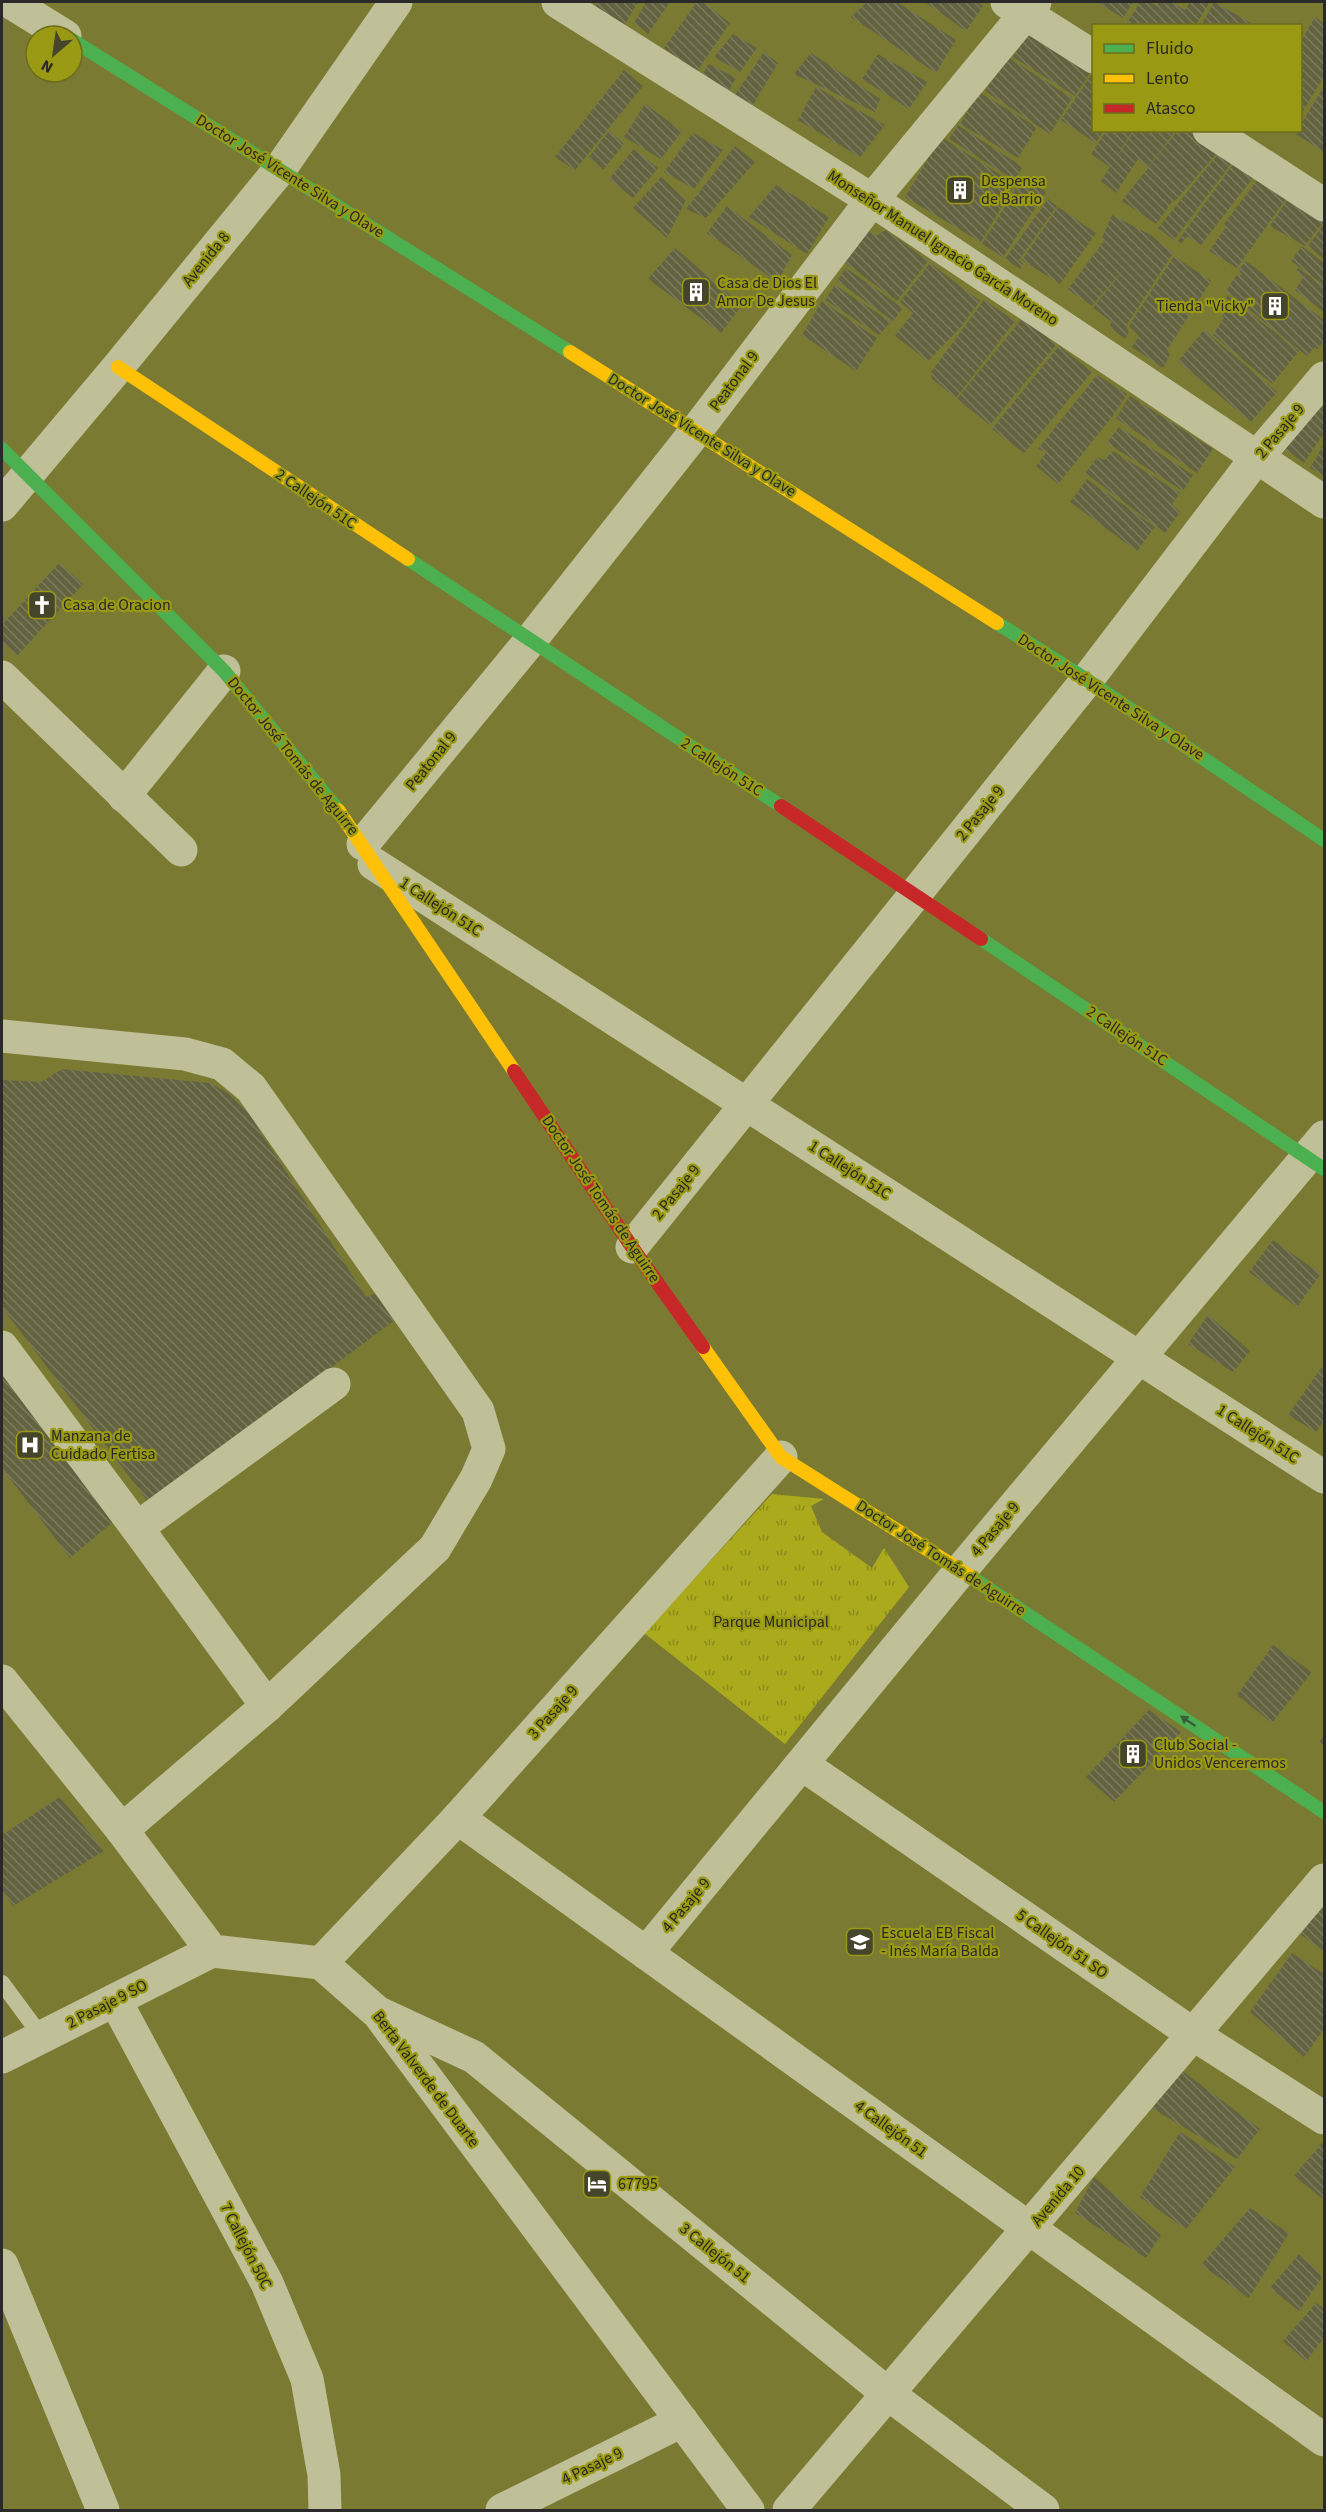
<svg xmlns="http://www.w3.org/2000/svg" width="1326" height="2512" viewBox="0 0 1326 2512" font-family="'Source Sans 3',sans-serif">
  <style>
    .park { fill: url(#park-tufts) }
    .building { fill: url(#building-back-hatch) }
    .lines { fill: none; stroke-linecap: round; stroke-linejoin: round }
    .lane { stroke: #c0c098; stroke-width: 16 }
    .street { stroke: #c0c098; stroke-width: 33 }
    .fast { stroke: #4caf50; stroke-width: 14 }
    .slow { stroke: #ffc107; stroke-width: 14 }
    .jam { stroke: #c62828; stroke-width: 14 }
    .oneway { fill: #375f39 }
    .labels { text-anchor: middle; dominant-baseline: central; stroke-width: 4.5; stroke-linejoin: round; paint-order: stroke }
    .street-label { font-size: 16px; fill: #292929; stroke: #999913 }
    .poi-label { font-size: 16px; fill: #292929; stroke: #999913; text-anchor: start }
    .park-label { font-size: 16px; fill: #292824; stroke: #999913 }
  </style>
  <defs>
    <pattern id="park-tufts" width="24" height="20" patternUnits="userSpaceOnUse" patternTransform="scale(1.5)"><rect width="24" height="20" fill="#abaa1d"/><path d="M3 7l-1-3M5 7V3M7 7l1-3M15 17l-1-3M17 17v-4M19 17l1-3" fill="none" stroke="#8b8a1a"/></pattern>
    <pattern id="building-back-hatch" width="6" height="6" patternUnits="userSpaceOnUse" patternTransform="scale(1.5)"><rect width="6" height="6" fill="#636340"/><path d="M-1 5l2 2M0 0l6 6M5-1l2 2" fill="none" stroke="#7a7a60"/></pattern>
  </defs>
  <rect width="100%" height="100%" fill="#7a7a32"/>
  <polygon class="park" points="772,1494 824,1499 811,1506 822,1532 872,1568 884,1548 909,1587 785,1744 644,1633"/>
  <g class="building">
    <polygon points="598,2 638,2 622,29 593,11"/>
    <polygon points="646,2 670,2 648,34 634,23"/>
    <polygon points="697,2 703,2 730,23 697,71 664,48"/>
    <polygon points="867,2 897,2 956,40 936,73 851,17"/>
    <polygon points="925,2 977,2 983,6 966,31"/>
    <polygon points="1097,2 1133,2 1123,18"/>
    <polygon points="1140,2 1150,2 1157,6 1159,2 1171,2 1185,10 1190,2 1210,2 1195,26 1128,26 1126,25"/>
    <polygon points="1214,2 1251,23 1249,26 1201,26"/>
    <polygon points="1315,17 1324,23 1324,76 1300,116 1300,43"/>
    <polygon points="1033,26 1094,67 1075,96 1013,57"/>
    <polygon points="733,34 757,48 740,72 714,57"/>
    <polygon points="764,52 778,63 751,108 735,95"/>
    <polygon points="811,53 880,99 875,112 794,74"/>
    <polygon points="878,54 927,82 909,109 862,79"/>
    <polygon points="1008,57 1072,98 1050,134 985,91"/>
    <polygon points="709,64 736,78 727,94 701,77"/>
    <polygon points="624,70 643,86 575,170 555,157"/>
    <polygon points="1094,71 1094,130 1104,130 1096,143 1061,120"/>
    <polygon points="1324,86 1324,152 1296,134 1300,130 1300,126"/>
    <polygon points="816,87 885,125 860,157 798,120"/>
    <polygon points="979,92 1037,127 1018,158 960,124"/>
    <polygon points="645,104 682,131 661,159 624,137"/>
    <polygon points="958,125 1023,167 1014,180 949,139"/>
    <polygon points="1107,130 1133,130 1114,161 1135,130 1176,130 1148,167 1138,159 1116,193 1101,181 1110,167 1091,154"/>
    <polygon points="1178,130 1187,130 1217,153 1177,199 1172,202 1156,224 1122,201"/>
    <polygon points="609,131 624,144 603,170 589,157"/>
    <polygon points="693,133 723,150 694,189 664,172"/>
    <polygon points="941,137 1015,184 981,242 905,197"/>
    <polygon points="735,146 755,162 706,218 686,209"/>
    <polygon points="634,149 658,168 633,198 609,179"/>
    <polygon points="1219,153 1231,164 1174,240 1158,228"/>
    <polygon points="1239,156 1259,170 1201,245 1187,236 1181,244 1177,242"/>
    <polygon points="1264,171 1293,189 1237,268 1209,251 1226,227 1224,224"/>
    <polygon points="661,177 686,200 667,238 633,208"/>
    <polygon points="1023,177 1046,192 1003,257 982,244"/>
    <polygon points="776,185 829,217 807,254 749,217"/>
    <polygon points="1294,190 1324,210 1324,221 1305,246 1270,226"/>
    <polygon points="1048,199 1057,206 1019,260 1023,264 1020,269 1005,259"/>
    <polygon points="727,206 792,255 777,282 707,233"/>
    <polygon points="1058,207 1096,233 1060,284 1022,260"/>
    <polygon points="1112,215 1151,235 1173,253 1126,326 1129,332 1125,339 1109,327 1112,322 1093,308 1127,265 1092,306 1068,289 1104,241 1102,238"/>
    <polygon points="1324,224 1324,259 1308,246"/>
    <polygon points="866,228 876,236 886,230 928,261 897,301 840,259"/>
    <polygon points="1302,246 1324,263 1324,285 1291,261"/>
    <polygon points="675,248 742,305 721,333 648,279"/>
    <polygon points="1174,256 1211,281 1167,350 1170,355 1163,368 1132,347 1139,336 1129,326"/>
    <polygon points="1246,261 1324,320 1324,340 1317,350 1315,347 1307,356 1226,291 1236,276 1242,275 1239,269"/>
    <polygon points="930,263 980,301 961,327 928,361 895,336 913,313 900,302"/>
    <polygon points="846,268 903,308 893,321 837,281"/>
    <polygon points="1298,268 1324,286 1324,312 1295,290 1303,278 1296,270"/>
    <polygon points="835,285 891,322 879,335 825,300"/>
    <polygon points="1227,295 1299,351 1272,384 1213,335 1224,318 1222,315"/>
    <polygon points="984,300 1015,321 956,398 932,379 931,372"/>
    <polygon points="822,301 877,338 856,371 802,335"/>
    <polygon points="1023,317 1056,345 990,425 957,399"/>
    <polygon points="1204,330 1277,392 1251,422 1178,361"/>
    <polygon points="1059,346 1092,372 1024,453 992,429"/>
    <polygon points="1097,375 1127,394 1113,416 1058,484 1036,466 1047,452 1038,449"/>
    <polygon points="1130,396 1213,449 1197,473 1116,418"/>
    <polygon points="1317,403 1324,410 1324,433 1304,463 1281,446"/>
    <polygon points="1119,427 1193,475 1183,491 1107,443"/>
    <polygon points="1324,444 1324,476 1310,468"/>
    <polygon points="1113,451 1180,493 1172,504 1180,512 1165,533 1085,473 1098,457 1104,460"/>
    <polygon points="1087,479 1155,527 1137,551 1070,502"/>
    <polygon points="59,563 83,584 17,656 2,641 2,625"/>
    <polygon points="62,1069 210,1083 228,1093 248,1112 366,1297 380,1292 399,1317 149,1503 2,1307 2,1080 41,1082"/>
    <polygon points="1273,1240 1321,1274 1297,1307 1249,1272"/>
    <polygon points="1208,1315 1250,1351 1233,1372 1188,1344"/>
    <polygon points="2,1360 120,1516 70,1558 2,1468"/>
    <polygon points="1324,1364 1324,1420 1316,1432 1288,1415"/>
    <polygon points="1273,1645 1312,1672 1272,1723 1237,1695"/>
    <polygon points="1149,1710 1181,1732 1114,1802 1086,1777"/>
    <polygon points="1324,1735 1324,1747 1319,1742"/>
    <polygon points="60,1797 104,1851 13,1906 2,1889 2,1835"/>
    <polygon points="1321,1901 1324,1905 1324,1951 1301,1935"/>
    <polygon points="1292,1953 1324,1974 1324,2029 1304,2057 1250,2012"/>
    <polygon points="1177,2067 1260,2129 1237,2159 1150,2107"/>
    <polygon points="1180,2132 1235,2167 1186,2229 1140,2197"/>
    <polygon points="1324,2141 1324,2196 1322,2198 1294,2176"/>
    <polygon points="1094,2177 1161,2235 1146,2258 1075,2213"/>
    <polygon points="1250,2208 1289,2233 1249,2298 1201,2265"/>
    <polygon points="1299,2254 1323,2276 1299,2311 1270,2288"/>
    <polygon points="1316,2303 1324,2308 1324,2338 1306,2361 1283,2341"/>
  </g>
  <g class="lines">
    <polyline class="lane" points="2,1983 42,2037"/>
    <g class="street">
      <polyline points="10,2 65,36"/>
      <polyline points="558,2 872,200 1324,502"/>
      <polyline points="1007,2 1094,57"/>
      <polyline points="1209,130 1324,205"/>
      <polyline points="2,505 118,367 280,169 396,2"/>
      <polyline points="2,677 181,850"/>
      <polyline points="124,796 224,671"/>
      <polyline points="363,844 530,641 696,431 872,200 1035,2"/>
      <polyline points="374,864 1324,1477"/>
      <polyline points="2,1036 185,1054 222,1064 251,1088 478,1411 489,1449 476,1479 435,1548 267,1706 122,1830"/>
      <polyline points="632,1247 1087,680 1257,457 1324,378"/>
      <polyline points="2,1347 137,1528 267,1706"/>
      <polyline points="137,1528 334,1384"/>
      <polyline points="2,1681 122,1830 212,1951 321,1963 378,2013 748,2510"/>
      <polyline points="803,1765 1193,2034 1324,2118"/>
      <polyline points="458,1818 1324,2440"/>
      <polyline points="646,1953 961,1570 1324,1137"/>
      <polyline points="321,1963 458,1818 781,1457"/>
      <polyline points="115,2000 267,2283 307,2379 324,2475 325,2510"/>
      <polyline points="381,2014 474,2057 887,2393 1043,2510"/>
      <polyline points="2,2057 212,1951"/>
      <polyline points="2,2265 103,2510"/>
      <polyline points="502,2510 682,2421"/>
      <polyline points="789,2510 1324,1880"/>
    </g>
    <g class="fast">
      <polyline points="72,40 570,352"/>
      <polyline points="2,449 224,671 338,810"/>
      <polyline points="408,559 781,806"/>
      <polyline points="997,623 1087,680 1324,840"/>
      <polyline points="981,939 1324,1169"/>
      <polyline points="971,1577 1324,1812"/>
    </g>
    <g class="slow">
      <polyline points="570,352 997,623"/>
      <polyline points="118,367 408,559"/>
      <polyline points="338,810 514,1071"/>
      <polyline points="703,1347 781,1457 971,1577"/>
    </g>
    <g class="jam">
      <polyline points="781,806 981,939"/>
      <polyline points="514,1071 632,1247 703,1347"/>
    </g>
  </g>
  <defs><path id="oneway-solid" d="M-6-.8H1V-3.2L6.5 0L1 3.2V.8H-6Z" transform="scale(1.5)"/></defs>
  <use class="oneway" href="#oneway-solid" transform="translate(1188 1721) rotate(-146)"/>
  <defs>
    <g id="building-square" transform="scale(1.5)"><rect x="-9" y="-9" width="18" height="18" rx="4" fill="#45452c" stroke="#999913"/><path d="M-4-6H4V6H1V3H-1V6H-4ZM-2.5-4.3h1.7v1.8h-1.7ZM.8-4.3h1.7v1.8H.8ZM-2.5-1h1.7V.8h-1.7ZM.8-1h1.7V.8H.8Z" fill="#fff"/></g>
    <g id="church-square" transform="scale(1.5)"><rect x="-9" y="-9" width="18" height="18" rx="4" fill="#45452c" stroke="#999913"/><path d="M-1.2-6h2.4v3.5h3.3v2.4h-3.3V6h-2.4V-.1h-3.3v-2.4h3.3Z" fill="#fff"/></g>
    <g id="hospital-square" transform="scale(1.5)"><rect x="-9" y="-9" width="18" height="18" rx="4" fill="#45452c" stroke="#999913"/><path d="M-5-5h3v3.5h4V-5h3V5h-3V1.5h-4V5h-3Z" fill="#fff"/></g>
    <g id="school-square" transform="scale(1.5)"><rect x="-9" y="-9" width="18" height="18" rx="4" fill="#45452c" stroke="#999913"/><path d="M0-5L7-2L0 1L-7-2ZM-4 1L0 2.5L4 1V4Q0 6-4 4Z" fill="#fff"/></g>
    <g id="hotel-square" transform="scale(1.5)"><rect x="-9" y="-9" width="18" height="18" rx="4" fill="#45452c" stroke="#999913"/><path d="M-6-4.5h1.5V1H6V5H4.5V3h-9V5H-6ZM-4 0a1.8 1.8 0 1 1 3.6 0ZM.5 0V-2.5h3Q6-2.5 6 0Z" fill="#fff"/></g>
  </defs>
  <g fill-rule="evenodd">
    <use href="#building-square" x="960" y="190"/>
    <use href="#building-square" x="696" y="292"/>
    <use href="#building-square" x="1275" y="306"/>
    <use href="#church-square" x="42" y="605"/>
    <use href="#hospital-square" x="30" y="1445"/>
    <use href="#building-square" x="1133" y="1754"/>
    <use href="#school-square" x="860" y="1942"/>
    <use href="#hotel-square" x="597" y="2184"/>
  </g>
  <g class="labels">
    <g class="street-label">
      <text transform="translate(290 176) rotate(32)">Doctor José Vicente Silva y Olave</text>
      <text transform="translate(943 248) rotate(33)">Monseñor Manuel Ignacio García Moreno</text>
      <text transform="translate(206 259) rotate(-51)">Avenida 8</text>
      <text transform="translate(734 381) rotate(-53)">Peatonal 9</text>
      <text transform="translate(1280 431) rotate(-50)">2 Pasaje 9</text>
      <text transform="translate(702 435) rotate(32)">Doctor José Vicente Silva y Olave</text>
      <text transform="translate(316 499) rotate(34)">2 Callejón 51C</text>
      <text transform="translate(1111 697) rotate(33)">Doctor José Vicente Silva y Olave</text>
      <text transform="translate(293 756) rotate(51)">Doctor José Tomás de Aguirre</text>
      <text transform="translate(431 761) rotate(-51)">Peatonal 9</text>
      <text transform="translate(722 767) rotate(33)">2 Callejón 51C</text>
      <text transform="translate(980 813) rotate(-51)">2 Pasaje 9</text>
      <text transform="translate(441 907) rotate(33)">1 Callejón 51C</text>
      <text transform="translate(1127 1036) rotate(34)">2 Callejón 51C</text>
      <text transform="translate(850 1170) rotate(33)">1 Callejón 51C</text>
      <text transform="translate(676 1192) rotate(-51)">2 Pasaje 9</text>
      <text transform="translate(601 1199) rotate(56)">Doctor José Tomás de Aguirre</text>
      <text transform="translate(1258 1434) rotate(33)">1 Callejón 51C</text>
      <text transform="translate(995 1529) rotate(-50)">4 Pasaje 9</text>
      <text transform="translate(941 1558) rotate(33)">Doctor José Tomás de Aguirre</text>
      <text transform="translate(553 1712) rotate(-48)">3 Pasaje 9</text>
      <text transform="translate(686 1905) rotate(-50)">4 Pasaje 9</text>
      <text transform="translate(1062 1944) rotate(35)">5 Callejón 51 SO</text>
      <text transform="translate(107 2004) rotate(-27)">2 Pasaje 9 SO</text>
      <text transform="translate(426 2079) rotate(53)">Berta Valverde de Duarte</text>
      <text transform="translate(891 2129) rotate(36)">4 Callejón 51</text>
      <text transform="translate(1058 2196) rotate(-50)">Avenida 10</text>
      <text transform="translate(246 2246) rotate(63)">7 Callejón 50C</text>
      <text transform="translate(715 2253) rotate(39)">3 Callejón 51</text>
      <text transform="translate(592 2466) rotate(-26)">4 Pasaje 9</text>
    </g>
    <g class="poi-label">
      <text x="981" y="181">Despensa<tspan x="981" dy="18">de Barrio</tspan></text>
      <text x="717" y="283">Casa de Dios El<tspan x="717" dy="18">Amor De Jesus</tspan></text>
      <text x="1254" y="306" text-anchor="end">Tienda "Vicky"</text>
      <text x="63" y="605">Casa de Oracion</text>
      <text x="51" y="1436">Manzana de<tspan x="51" dy="18">Cuidado Fertisa</tspan></text>
      <text x="1154" y="1745">Club Social -<tspan x="1154" dy="18">Unidos Venceremos</tspan></text>
      <text x="881" y="1933">Escuela EB Fiscal<tspan x="881" dy="18">- Inés María Balda</tspan></text>
      <text x="618" y="2184">67795</text>
    </g>
    <g class="park-label">
      <text x="771" y="1622">Parque Municipal</text>
    </g>
  </g>
  <rect width="1326" height="2512" fill="none" stroke="#292929" stroke-width="6"/>
  <rect x="1092" y="24" width="210" height="108" fill="#999913" stroke="#6c6c1c" stroke-width="1.5"/>
  <rect x="1104" y="44" width="30" height="9" fill="#4caf50" stroke="#6c6c1c" stroke-width="1.5"/>
  <text x="1146" y="54" font-size="18" fill="#292929">Fluido</text>
  <rect x="1104" y="74" width="30" height="9" fill="#ffc107" stroke="#6c6c1c" stroke-width="1.5"/>
  <text x="1146" y="84" font-size="18" fill="#292929">Lento</text>
  <rect x="1104" y="104" width="30" height="9" fill="#c62828" stroke="#6c6c1c" stroke-width="1.5"/>
  <text x="1146" y="114" font-size="18" fill="#292929">Atasco</text>
  <g transform="translate(54 54) rotate(209)"><circle r="28" fill="#999913" stroke="#6c6c1c" stroke-width="1.5"/>
  <path d="M0-4.5L10 22L0 15L-10 22Z" fill="#45452c"/>
  <text y="-9" font-size="16" font-weight="bold" text-anchor="middle" fill="#292929">N</text>
  </g>
</svg>
